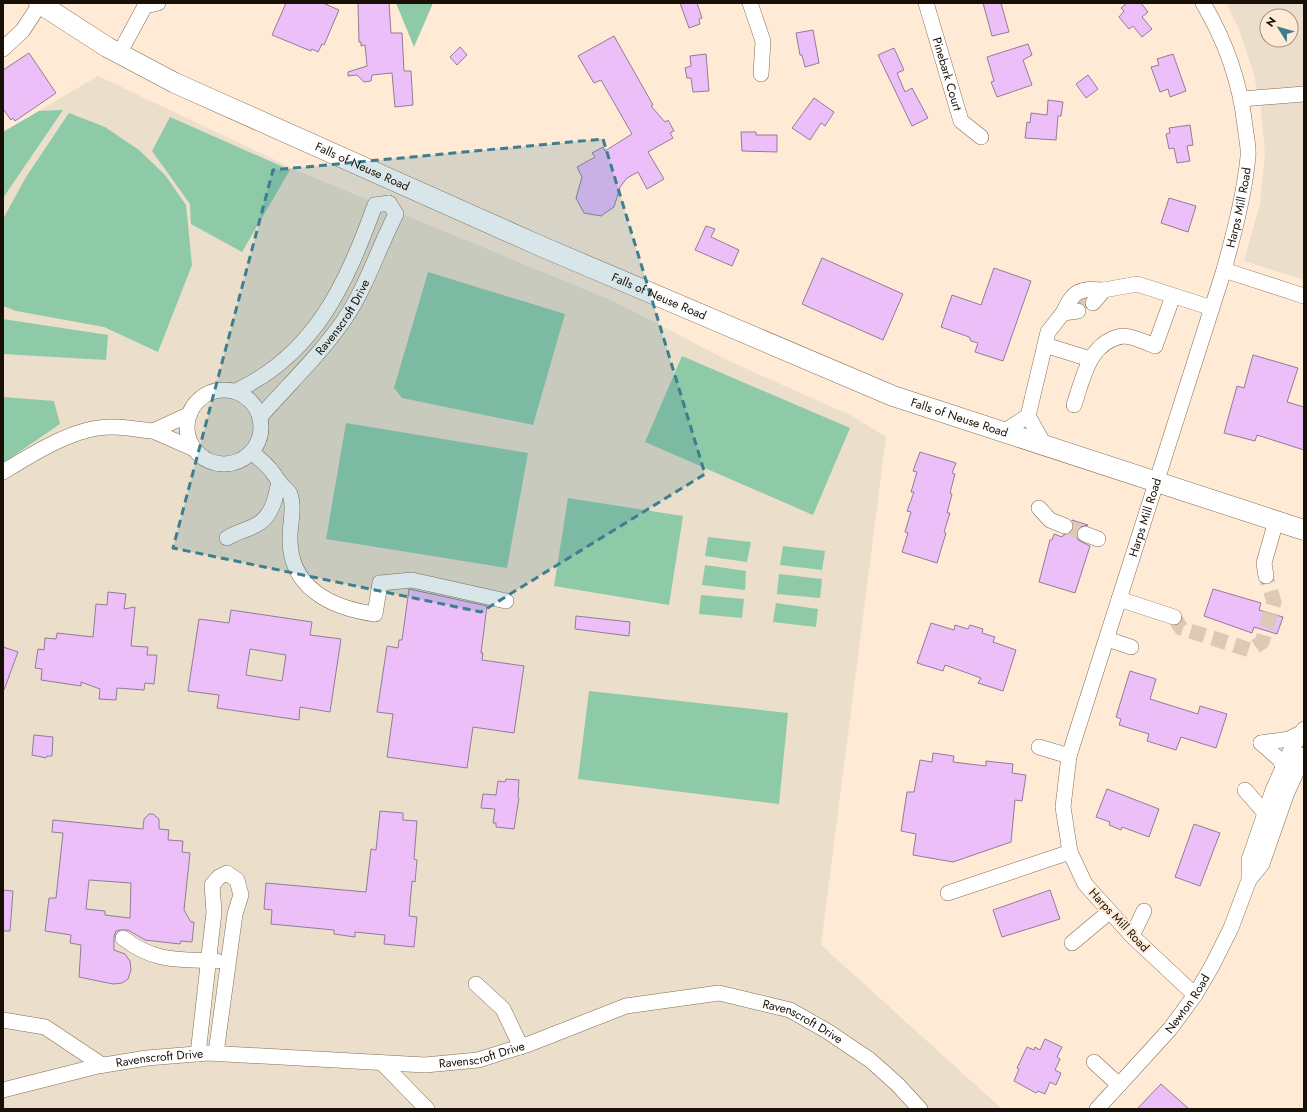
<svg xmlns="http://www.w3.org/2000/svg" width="1307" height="1112" viewBox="0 0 1307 1112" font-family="Jost,sans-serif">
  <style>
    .education { fill: #ebdeca; fill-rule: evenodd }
    .green { fill: #8ecaa8 }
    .building { fill: #ecbff9; stroke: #917d97; fill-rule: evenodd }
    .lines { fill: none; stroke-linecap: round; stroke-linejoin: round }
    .minor-tunnel { stroke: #dcc9b6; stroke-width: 15; stroke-dasharray: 15 8; stroke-linecap: butt }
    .minor-casing { stroke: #836d55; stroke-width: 16 }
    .major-casing { stroke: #836d55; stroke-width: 21 }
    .minor { stroke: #fff; stroke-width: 15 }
    .major { stroke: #fff; stroke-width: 20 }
    .marked { fill: #3d7e90; fill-opacity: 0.2; stroke: #3d7e90; stroke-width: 3; stroke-dasharray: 8 5; stroke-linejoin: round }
    .labels { text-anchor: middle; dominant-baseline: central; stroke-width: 4; stroke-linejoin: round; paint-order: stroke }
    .street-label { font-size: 12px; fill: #181007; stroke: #feead5 }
  </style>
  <rect width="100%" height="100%" fill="#feead5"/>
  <g class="education">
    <path d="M 1226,3 L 1304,3 L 1304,280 L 1244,261 L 1260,204 L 1265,154 L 1261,108 L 1253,71 L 1239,29 ZM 1267,16 L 1291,16 L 1291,40 L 1267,40 Z"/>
    <polygon points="98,76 298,171 613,301 729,361 854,417 886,437 821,945 1002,1109 3,1109 3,132"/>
  </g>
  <g class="green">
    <polygon points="396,3 433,3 414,47"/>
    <polygon points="63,110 3,198 3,132 39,111"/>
    <polygon points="69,113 105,127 139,150 165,175 186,205 192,265 158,352 104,327 16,311 3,306 3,219 26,177"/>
    <polygon points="170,117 290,170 242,252 191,224 190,204 152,151"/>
    <polygon points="428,272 565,314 533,425 402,398 394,388"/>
    <polygon points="3,319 108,335 106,360 3,354"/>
    <polygon points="682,356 850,428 813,515 645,442"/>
    <polygon points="3,397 54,401 60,424 3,463"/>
    <polygon points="346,423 528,453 507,568 326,539"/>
    <polygon points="568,498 683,516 669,605 554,586"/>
    <polygon points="708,537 751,542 747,562 705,556"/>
    <polygon points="783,546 825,551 822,570 780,565"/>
    <polygon points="705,565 746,571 745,590 702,585"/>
    <polygon points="779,574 822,579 820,598 777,594"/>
    <polygon points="701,595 744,599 742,618 699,614"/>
    <polygon points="776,603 818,609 816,627 773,622"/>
    <polygon points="589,691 788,713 779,804 578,779"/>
  </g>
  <g class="building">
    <polygon points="286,3 323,3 339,10 324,45 322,44 318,52 312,49 311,51 272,35"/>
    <polygon points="358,3 389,3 391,33 402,33 404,71 411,71 413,105 395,107 392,73 372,75 371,81 364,82 357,75 348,76 348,72 367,66 365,45 361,46 361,42 359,42"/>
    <polygon points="680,3 697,3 702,18 699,19 700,24 689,28"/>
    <polygon points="983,3 1001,3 1009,32 992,36"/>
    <polygon points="1127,3 1141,3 1148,12 1142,17 1152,29 1142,37 1133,26 1129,29 1119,17 1124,11 1121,8"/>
    <polygon points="813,30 819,63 805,67 802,55 800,55 796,33"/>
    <polygon points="614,36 653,105 651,106 665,122 668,120 674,131 670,133 673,138 648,152 664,179 647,189 638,172 627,178 620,187 614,207 601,216 584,213 576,198 582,177 577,167 595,157 592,153 603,147 605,151 632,134 601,80 594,83 578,56"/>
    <polygon points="1028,44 1032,55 1023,60 1032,85 997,97 991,82 994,81 987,57"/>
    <polygon points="460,47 467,55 457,65 450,57"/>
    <polygon points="894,48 904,70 897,73 905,92 912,88 928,118 912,126 878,55"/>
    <polygon points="29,53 56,93 15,121 13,118 11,120 3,109 3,70"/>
    <polygon points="706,54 709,91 693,92 691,78 687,78 685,68 691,66 690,56"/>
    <polygon points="1173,54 1186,91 1170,97 1168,89 1160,92 1151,67 1159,65 1157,59"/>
    <polygon points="1088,75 1098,89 1086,98 1076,84"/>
    <polygon points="814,98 834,112 825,126 821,123 810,140 792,128"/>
    <polygon points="1048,100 1063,102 1061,116 1058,116 1056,140 1025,138 1027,122 1030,123 1031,113 1047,115"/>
    <polygon points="1190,125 1193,145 1187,146 1190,161 1177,163 1174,148 1169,149 1166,134 1170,133 1169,128"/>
    <polygon points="741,132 756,132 756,135 777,135 777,152 742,151"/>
    <polygon points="1169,198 1196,206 1188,232 1161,223"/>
    <polygon points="706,226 715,229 711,237 739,250 732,266 695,250"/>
    <polygon points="822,258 903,294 883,340 802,304"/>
    <polygon points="994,268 1031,281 1003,361 975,352 978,343 971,341 969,337 941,327 952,295 981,305"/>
    <polygon points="1253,355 1298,368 1287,402 1304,407 1304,450 1257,435 1255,441 1224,433 1237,386 1244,388"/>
    <polygon points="920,452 956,463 952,473 955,474 950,493 952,494 947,513 950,513 944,532 946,533 937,563 902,552 908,533 905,532 911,512 907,511 914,492 911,492 917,472 913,471"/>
    <polygon points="1072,520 1088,525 1080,527 1076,535 1078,540 1090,546 1075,593 1039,582 1050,540 1052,540 1054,534 1062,537 1063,535 1071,533 1074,525"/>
    <polygon points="409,589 487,606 481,653 483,653 482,660 524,666 514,733 473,727 467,768 387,757 393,714 377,712 387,646 398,648 399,640 402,640"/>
    <polygon points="1213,589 1261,603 1259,610 1283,617 1277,634 1254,627 1252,633 1204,616"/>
    <polygon points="108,592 126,594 124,609 135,607 131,646 148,647 147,655 157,655 154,684 145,683 144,690 117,688 116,700 99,699 100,689 81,682 81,686 41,680 42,669 35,668 38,649 44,650 45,638 56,639 57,633 93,637 96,604 107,605"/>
    <path d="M 231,610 L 312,622 L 310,635 L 341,639 L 330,712 L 300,707 L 299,720 L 217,708 L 219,695 L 188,691 L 199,619 L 229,623 ZM 250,649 L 286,655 L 282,681 L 246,675 Z"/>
    <polygon points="576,616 630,622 629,636 575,629"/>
    <polygon points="931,623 954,630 955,625 968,629 970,625 983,629 982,633 995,637 993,642 1016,650 1003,691 978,683 981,678 945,665 943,671 917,663"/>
    <polygon points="3,647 18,652 4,690 3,690"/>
    <polygon points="1130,671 1156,679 1150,699 1198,714 1200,706 1227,714 1216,748 1181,737 1176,750 1147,741 1149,734 1119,725 1121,719 1116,717"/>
    <polygon points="34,735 53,737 52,756 47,756 46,758 32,755"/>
    <polygon points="933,753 954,756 953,762 986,766 986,761 1013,764 1012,773 1026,775 1022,801 1015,800 1011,842 953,862 913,855 916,834 901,831 907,792 914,792 920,760 932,762"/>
    <polygon points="506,779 519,780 518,798 519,798 514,829 496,827 496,823 493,823 495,809 481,808 483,794 496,795 498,781 505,782"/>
    <polygon points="1107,789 1159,809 1149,837 1122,827 1121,830 1109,825 1110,822 1096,817"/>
    <polygon points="380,811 403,813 403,820 417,821 414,859 417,860 415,882 412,881 409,916 417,917 414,947 384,944 385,935 355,932 355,937 334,934 334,930 271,924 272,910 264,909 266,883 366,892 371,849 376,850"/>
    <path d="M 149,814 L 153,814 L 159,819 L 159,829 L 169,830 L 168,840 L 183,841 L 182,852 L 190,853 L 184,910 L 191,922 L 194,922 L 192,942 L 181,941 L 180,944 L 145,940 L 128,930 L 120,930 L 116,931 L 114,937 L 114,950 L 125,954 L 130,961 L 131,970 L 128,979 L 122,983 L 113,984 L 79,977 L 81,945 L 70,943 L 71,935 L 45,931 L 49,898 L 56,898 L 63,833 L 52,832 L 53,820 L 143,829 L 144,819 ZM 89,880 L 131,883 L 130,918 L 105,915 L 105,911 L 86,909 Z"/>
    <polygon points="1194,824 1220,833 1200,886 1175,877"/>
    <polygon points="3,890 13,891 10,931 3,931"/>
    <polygon points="1050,890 1060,919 1002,937 993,910"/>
    <polygon points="1045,1039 1062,1047 1057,1057 1060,1059 1055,1070 1061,1073 1056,1085 1050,1082 1045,1094 1038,1091 1036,1093 1014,1081 1019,1069 1017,1068 1027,1047 1034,1050 1035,1047 1040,1050"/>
    <polygon points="1161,1084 1189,1109 1137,1109"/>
  </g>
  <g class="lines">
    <g class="minor-tunnel">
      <polyline points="1076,305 1090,298"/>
      <polyline points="1065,526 1085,534"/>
      <polyline points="1174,617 1181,628 1250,650 1262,642 1274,602 1266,576"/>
    </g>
    <g class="minor-casing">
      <g id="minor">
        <polyline points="750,3 763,41 761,74"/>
        <path id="s1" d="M 926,3 L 961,121 L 981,137"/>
        <polyline points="3,49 23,30 40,4"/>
        <polyline points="119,54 145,6 158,3"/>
        <polyline points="1242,99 1304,94"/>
        <polyline points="1224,270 1304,296"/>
        <polyline points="1093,303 1104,290 1137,284 1212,308"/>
        <path d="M 1063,313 C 1074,290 1079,288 1104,290"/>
        <polyline points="1045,345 1090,359"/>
        <circle cx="224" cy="427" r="37"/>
        <path d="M 236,391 C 316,353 346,284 375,205 L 389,203"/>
        <path d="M 1074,405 C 1083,379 1089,341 1123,336 C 1130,336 1148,343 1155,346 L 1173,296"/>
        <polyline points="190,414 153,431 194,449"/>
        <path id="s2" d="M 260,417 C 288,385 319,356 344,320 C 366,288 378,249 396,214 L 389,203"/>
        <polyline points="1003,432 1028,416"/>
        <polyline points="1045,446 1028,416 1048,332 1063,313 1078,311"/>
        <path d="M 251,452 C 259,458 267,464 273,473 C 276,476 277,480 280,483 C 283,487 288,490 290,494 C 295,508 290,522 290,537 C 289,588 331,608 375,614 L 380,583 L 412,580 L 506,601"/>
        <path d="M 3,472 C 34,453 76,426 113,427 C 127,427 140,430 153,431"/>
        <polyline points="1039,508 1050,520 1065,526"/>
        <polyline points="1085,534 1098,539"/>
        <path d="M 227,538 C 236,532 247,530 256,525 C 272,517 276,497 279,481"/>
        <polyline points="1266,576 1264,563 1276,521"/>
        <polyline points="1119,599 1174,617"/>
        <polyline points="1107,639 1131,647"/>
        <polyline points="1261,743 1289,739 1301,733"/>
        <polyline points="1261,743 1279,759 1283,765"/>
        <polyline points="1039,747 1069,756"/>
        <polyline points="1245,790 1265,813"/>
        <polyline points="1249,880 1262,864 1286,795 1304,755"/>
        <polyline points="948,893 1070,852"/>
        <polyline points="1132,936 1144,911"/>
        <path d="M 123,938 C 155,963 180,959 217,961"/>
        <polyline points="1072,943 1109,912"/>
        <polyline points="476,984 503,1009 521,1047"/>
        <path id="s3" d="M 1195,995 L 1132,936 L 1085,884 L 1070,852 L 1063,807 L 1069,756 L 1224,270 C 1234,233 1244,196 1248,157 C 1249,147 1246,136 1245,126 C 1240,81 1226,42 1203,3"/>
        <polyline points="3,1020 45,1027 102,1065"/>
        <polyline points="198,1054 214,912 212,885 219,877 227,873 237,880 241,895 235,914 216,1053"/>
        <polyline points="1094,1062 1119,1085"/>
        <polyline points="382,1063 427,1109"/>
        <path id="s4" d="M 3,1090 L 98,1066 L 147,1058 L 208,1053 L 425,1065 L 478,1060 L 529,1044 L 626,1006 L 719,993 L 790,1010 L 827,1031 L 870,1060 L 897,1084 L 920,1109"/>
        <path id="s5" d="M 1097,1109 L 1170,1029 L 1195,995 L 1212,966 L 1231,928 L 1249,880 L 1249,860 L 1273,790 L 1290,752 L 1304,729"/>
      </g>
    </g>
    <g class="major-casing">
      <g id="major">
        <path id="s6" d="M 39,3 L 107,47 L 175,83 L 538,245 L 893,396 L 1304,530"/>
      </g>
    </g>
    <use href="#minor" class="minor"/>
    <use href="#major" class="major"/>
  </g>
  <path class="marked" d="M 603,139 L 705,474 L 481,612 L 173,548 L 273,170 Z"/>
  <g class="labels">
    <g class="street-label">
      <text stroke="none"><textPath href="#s1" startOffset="74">Pinebark Court</textPath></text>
      <text stroke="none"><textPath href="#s6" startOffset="363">Falls of Neuse Road</textPath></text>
      <text stroke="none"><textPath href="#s3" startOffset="863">Harps Mill Road</textPath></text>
      <text stroke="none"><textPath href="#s6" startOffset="687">Falls of Neuse Road</textPath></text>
      <text stroke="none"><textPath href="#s2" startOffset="130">Ravenscroft Drive</textPath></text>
      <text stroke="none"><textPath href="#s6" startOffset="1011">Falls of Neuse Road</textPath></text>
      <text stroke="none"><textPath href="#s3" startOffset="539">Harps Mill Road</textPath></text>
      <text transform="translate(1119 920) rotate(47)">Harps Mill Road</text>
      <text stroke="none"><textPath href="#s5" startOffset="139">Newton Road</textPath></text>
      <text stroke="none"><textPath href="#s4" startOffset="820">Ravenscroft Drive</textPath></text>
      <text stroke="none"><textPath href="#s4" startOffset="484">Ravenscroft Drive</textPath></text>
      <text stroke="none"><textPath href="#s4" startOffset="160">Ravenscroft Drive</textPath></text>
    </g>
  </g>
  <rect width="1307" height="1112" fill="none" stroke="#181007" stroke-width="8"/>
  <g transform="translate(1279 28) rotate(307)"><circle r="19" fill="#feead5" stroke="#a29383"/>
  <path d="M0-3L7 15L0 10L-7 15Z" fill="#3d7e90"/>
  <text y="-6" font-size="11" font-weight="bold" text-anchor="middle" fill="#181007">N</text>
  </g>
</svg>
